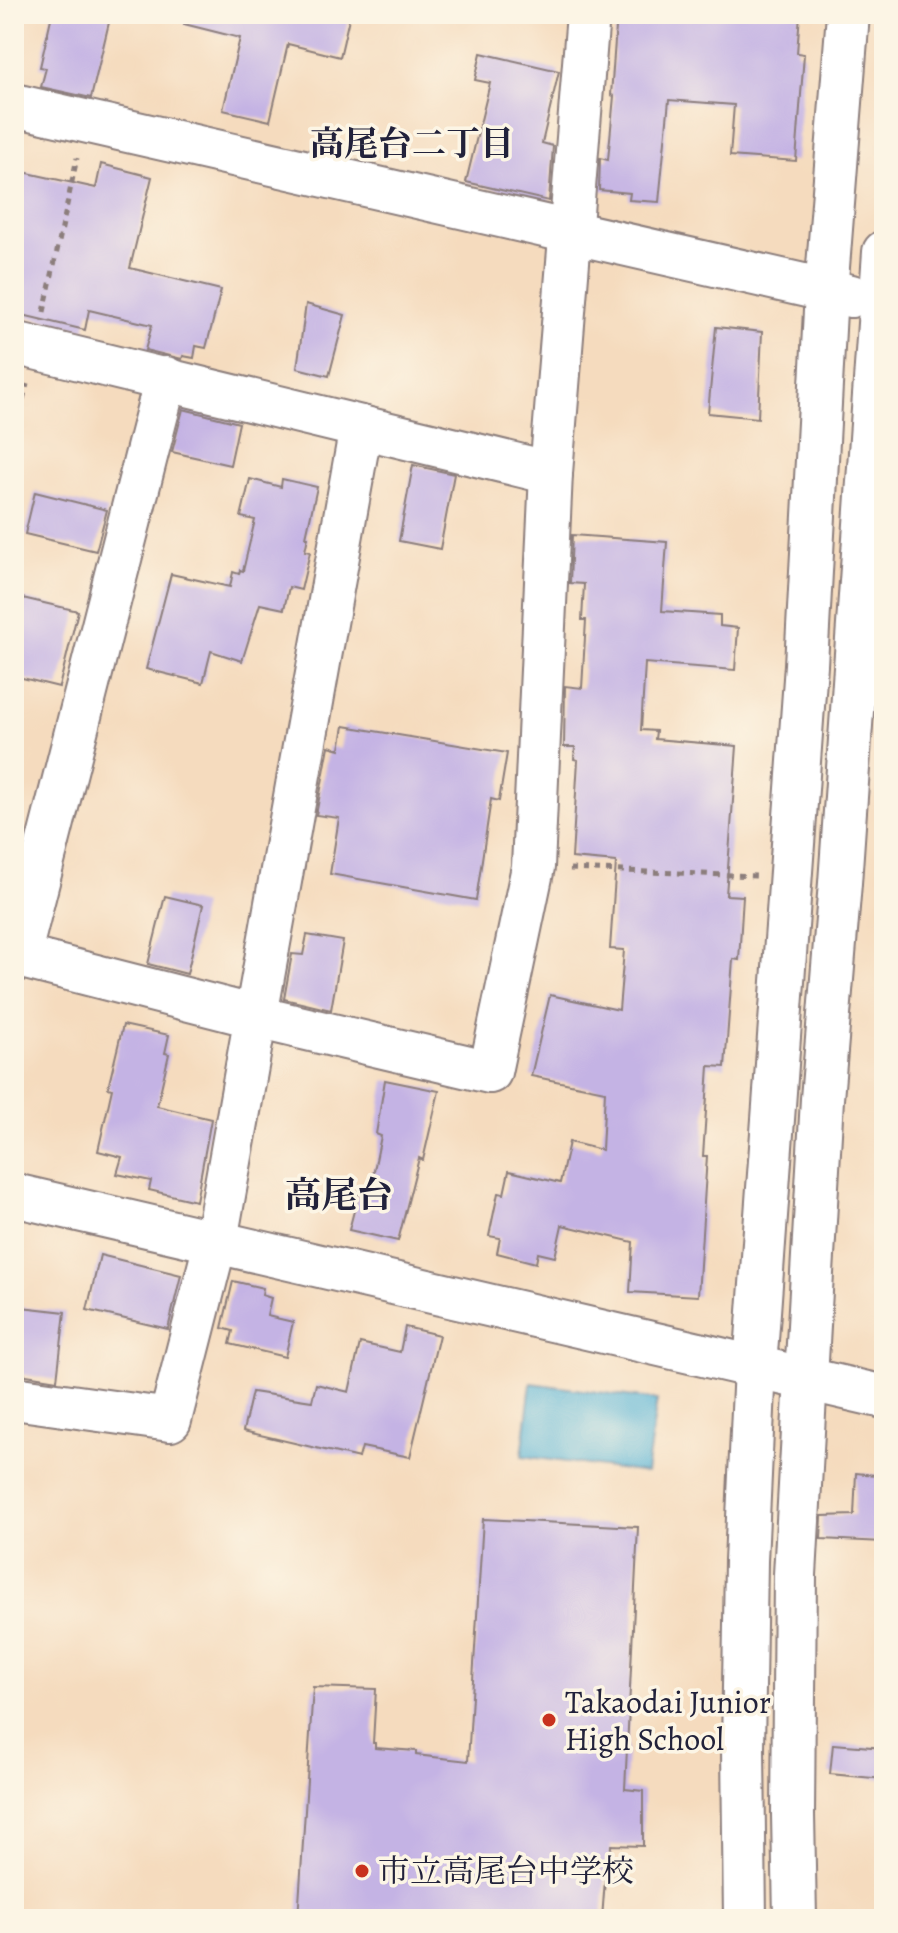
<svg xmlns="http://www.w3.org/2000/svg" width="898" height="1933" viewBox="0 0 898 1933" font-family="Alegreya,'Noto Serif JP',serif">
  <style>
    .water { fill: #57b2d5; stroke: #3c6a88; stroke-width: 2 }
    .building { fill: #c4b3e4 }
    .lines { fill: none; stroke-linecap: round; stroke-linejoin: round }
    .minor-casing { stroke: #8c7e7c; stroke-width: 46 }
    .path { stroke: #8c7e7c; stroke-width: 5; stroke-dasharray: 6 6; stroke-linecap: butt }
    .minor { stroke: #fff; stroke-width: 42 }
    .poi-dot { fill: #c8321e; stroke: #fcf5e5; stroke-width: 3 }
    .labels { text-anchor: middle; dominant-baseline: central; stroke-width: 7; stroke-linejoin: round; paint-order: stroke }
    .poi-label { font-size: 32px; fill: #22223b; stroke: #fcf5e5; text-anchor: start }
    .neighbourhood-label { font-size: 34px; font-weight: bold; fill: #22223b; stroke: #fcf5e5 }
    .quarter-label { font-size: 36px; font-weight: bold; fill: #22223b; stroke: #fcf5e5 }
  </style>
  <rect width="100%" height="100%" fill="#fcf5e5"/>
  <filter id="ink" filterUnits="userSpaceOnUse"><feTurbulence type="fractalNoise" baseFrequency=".0125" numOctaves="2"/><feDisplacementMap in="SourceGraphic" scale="16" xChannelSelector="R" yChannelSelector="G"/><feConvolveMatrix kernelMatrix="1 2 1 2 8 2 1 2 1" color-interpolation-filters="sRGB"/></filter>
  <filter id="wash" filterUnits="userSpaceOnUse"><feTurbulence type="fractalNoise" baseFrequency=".006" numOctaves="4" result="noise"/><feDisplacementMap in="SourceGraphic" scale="32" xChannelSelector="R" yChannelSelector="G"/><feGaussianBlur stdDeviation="1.8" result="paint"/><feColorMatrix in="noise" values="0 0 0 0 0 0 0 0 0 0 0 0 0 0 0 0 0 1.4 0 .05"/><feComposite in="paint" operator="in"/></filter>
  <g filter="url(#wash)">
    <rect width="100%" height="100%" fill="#f5dbbe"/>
    <polygon class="water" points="531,1383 657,1400 646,1473 522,1456"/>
    <g id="blocks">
      <g class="building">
        <polygon points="52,14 111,14 91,98 41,87 46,68 40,67"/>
        <polygon points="186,14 350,14 340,57 288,44 270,121 223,110 240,38 184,24"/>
        <polygon points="617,14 800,14 797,53 804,54 796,161 730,156 734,105 669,100 659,202 629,200 630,193 599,190 600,158 608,160 614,96 611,95"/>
        <polygon points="481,53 559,71 542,143 553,146 549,201 466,182 490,83 475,80"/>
        <polygon points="101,164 152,177 130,268 221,290 206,348 196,346 194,358 183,356 182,359 145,350 152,325 89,310 85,330 14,313 14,170 96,188"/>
        <polygon points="306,304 345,315 329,376 297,368"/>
        <polygon points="716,327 762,332 758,418 708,413"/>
        <polygon points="183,409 239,423 230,465 172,452"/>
        <polygon points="413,465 454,474 440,549 399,541"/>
        <polygon points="250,479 281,487 282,479 317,487 306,537 308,537 305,551 310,552 301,590 289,587 284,609 260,604 242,661 211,651 203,683 146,669 171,574 230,587 233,572 239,574 240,570 243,571 255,520 241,517"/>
        <polygon points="35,492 107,510 96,551 25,534"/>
        <polygon points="572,535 667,542 662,611 720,615 720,626 738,628 735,670 645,663 641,730 656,731 655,739 737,746 726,895 743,896 739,960 733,959 725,1067 709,1066 703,1156 707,1156 698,1296 630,1292 633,1242 562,1225 555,1257 538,1253 536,1263 497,1253 500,1238 489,1236 498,1193 504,1194 509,1171 560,1183 569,1142 602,1150 605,1091 531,1076 550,995 619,1010 624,950 610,949 616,862 572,858 578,760 574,759 575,747 564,747 565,686 582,688 586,620 582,620 584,584 570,583"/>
        <polygon points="14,596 78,611 59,687 14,676"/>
        <polygon points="344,726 507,753 499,801 491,799 476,900 330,874 339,818 316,815 329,746 340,749"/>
        <polygon points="165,896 203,905 187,974 148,964"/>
        <polygon points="307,935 343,941 331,1010 284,999 292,954 303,955"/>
        <polygon points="123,1025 169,1035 165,1053 169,1054 157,1106 211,1119 196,1201 149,1190 151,1181 117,1174 122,1157 98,1151 112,1089 108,1088"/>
        <polygon points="385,1080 439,1091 423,1160 419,1158 398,1241 349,1230 360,1188 370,1190 381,1136 376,1134"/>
        <polygon points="100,1255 181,1275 168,1329 87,1310"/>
        <polygon points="233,1281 263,1288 262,1295 271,1298 267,1316 293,1322 285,1357 230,1344 233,1331 222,1328"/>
        <polygon points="21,1307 65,1312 57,1380 14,1373"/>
        <polygon points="405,1327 439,1335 410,1457 362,1447 359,1458 243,1431 252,1392 312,1401 316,1384 349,1392 360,1343 400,1352"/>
        <polygon points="856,1473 884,1476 884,1542 821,1539 822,1516 854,1515"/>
        <polygon points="483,1519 638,1527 625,1789 643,1791 643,1846 611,1845 609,1879 605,1879 602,1919 298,1919 313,1687 376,1689 373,1743 375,1743 375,1748 416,1751 416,1755 468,1761"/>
        <polygon points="833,1744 884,1748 884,1779 830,1774"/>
      </g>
    </g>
  </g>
  <g filter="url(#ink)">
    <use href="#blocks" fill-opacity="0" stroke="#8c7e7c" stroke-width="2"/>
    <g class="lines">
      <g class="minor-casing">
        <g id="minor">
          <polyline points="14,105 851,296"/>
          <polyline points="14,343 551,473"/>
          <polyline points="14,955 256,1017 490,1072 533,867 551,473 588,14"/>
          <polyline points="19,956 166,378"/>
          <polyline points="14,1195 884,1397"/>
          <polyline points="14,1398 170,1420 216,1240 361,427"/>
          <polyline points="745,1919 743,1749 746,1561 755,1367 806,665 826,292 848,14"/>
          <polyline points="795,1919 793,1815 795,1575 806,1378 822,1099 840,883 884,252"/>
        </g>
      </g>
      <g class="path">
        <polyline points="44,312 77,158"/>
        <polyline points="14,434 27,384"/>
        <polyline points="570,869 756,876"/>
      </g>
      <use href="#minor" class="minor"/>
    </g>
  </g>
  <g class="poi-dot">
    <circle cx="549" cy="1720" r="8"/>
    <circle cx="362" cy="1871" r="8"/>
  </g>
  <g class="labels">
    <g class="poi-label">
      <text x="565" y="1702">Takaodai Junior<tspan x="565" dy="37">High School</tspan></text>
      <text x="378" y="1871">市立高尾台中学校</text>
    </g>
    <g class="neighbourhood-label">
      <text x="412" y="143">高尾台二丁目</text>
    </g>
    <g class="quarter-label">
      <text x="339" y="1194">高尾台</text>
    </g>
  </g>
  <rect width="898" height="1933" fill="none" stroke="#fcf5e5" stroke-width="48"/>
</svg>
